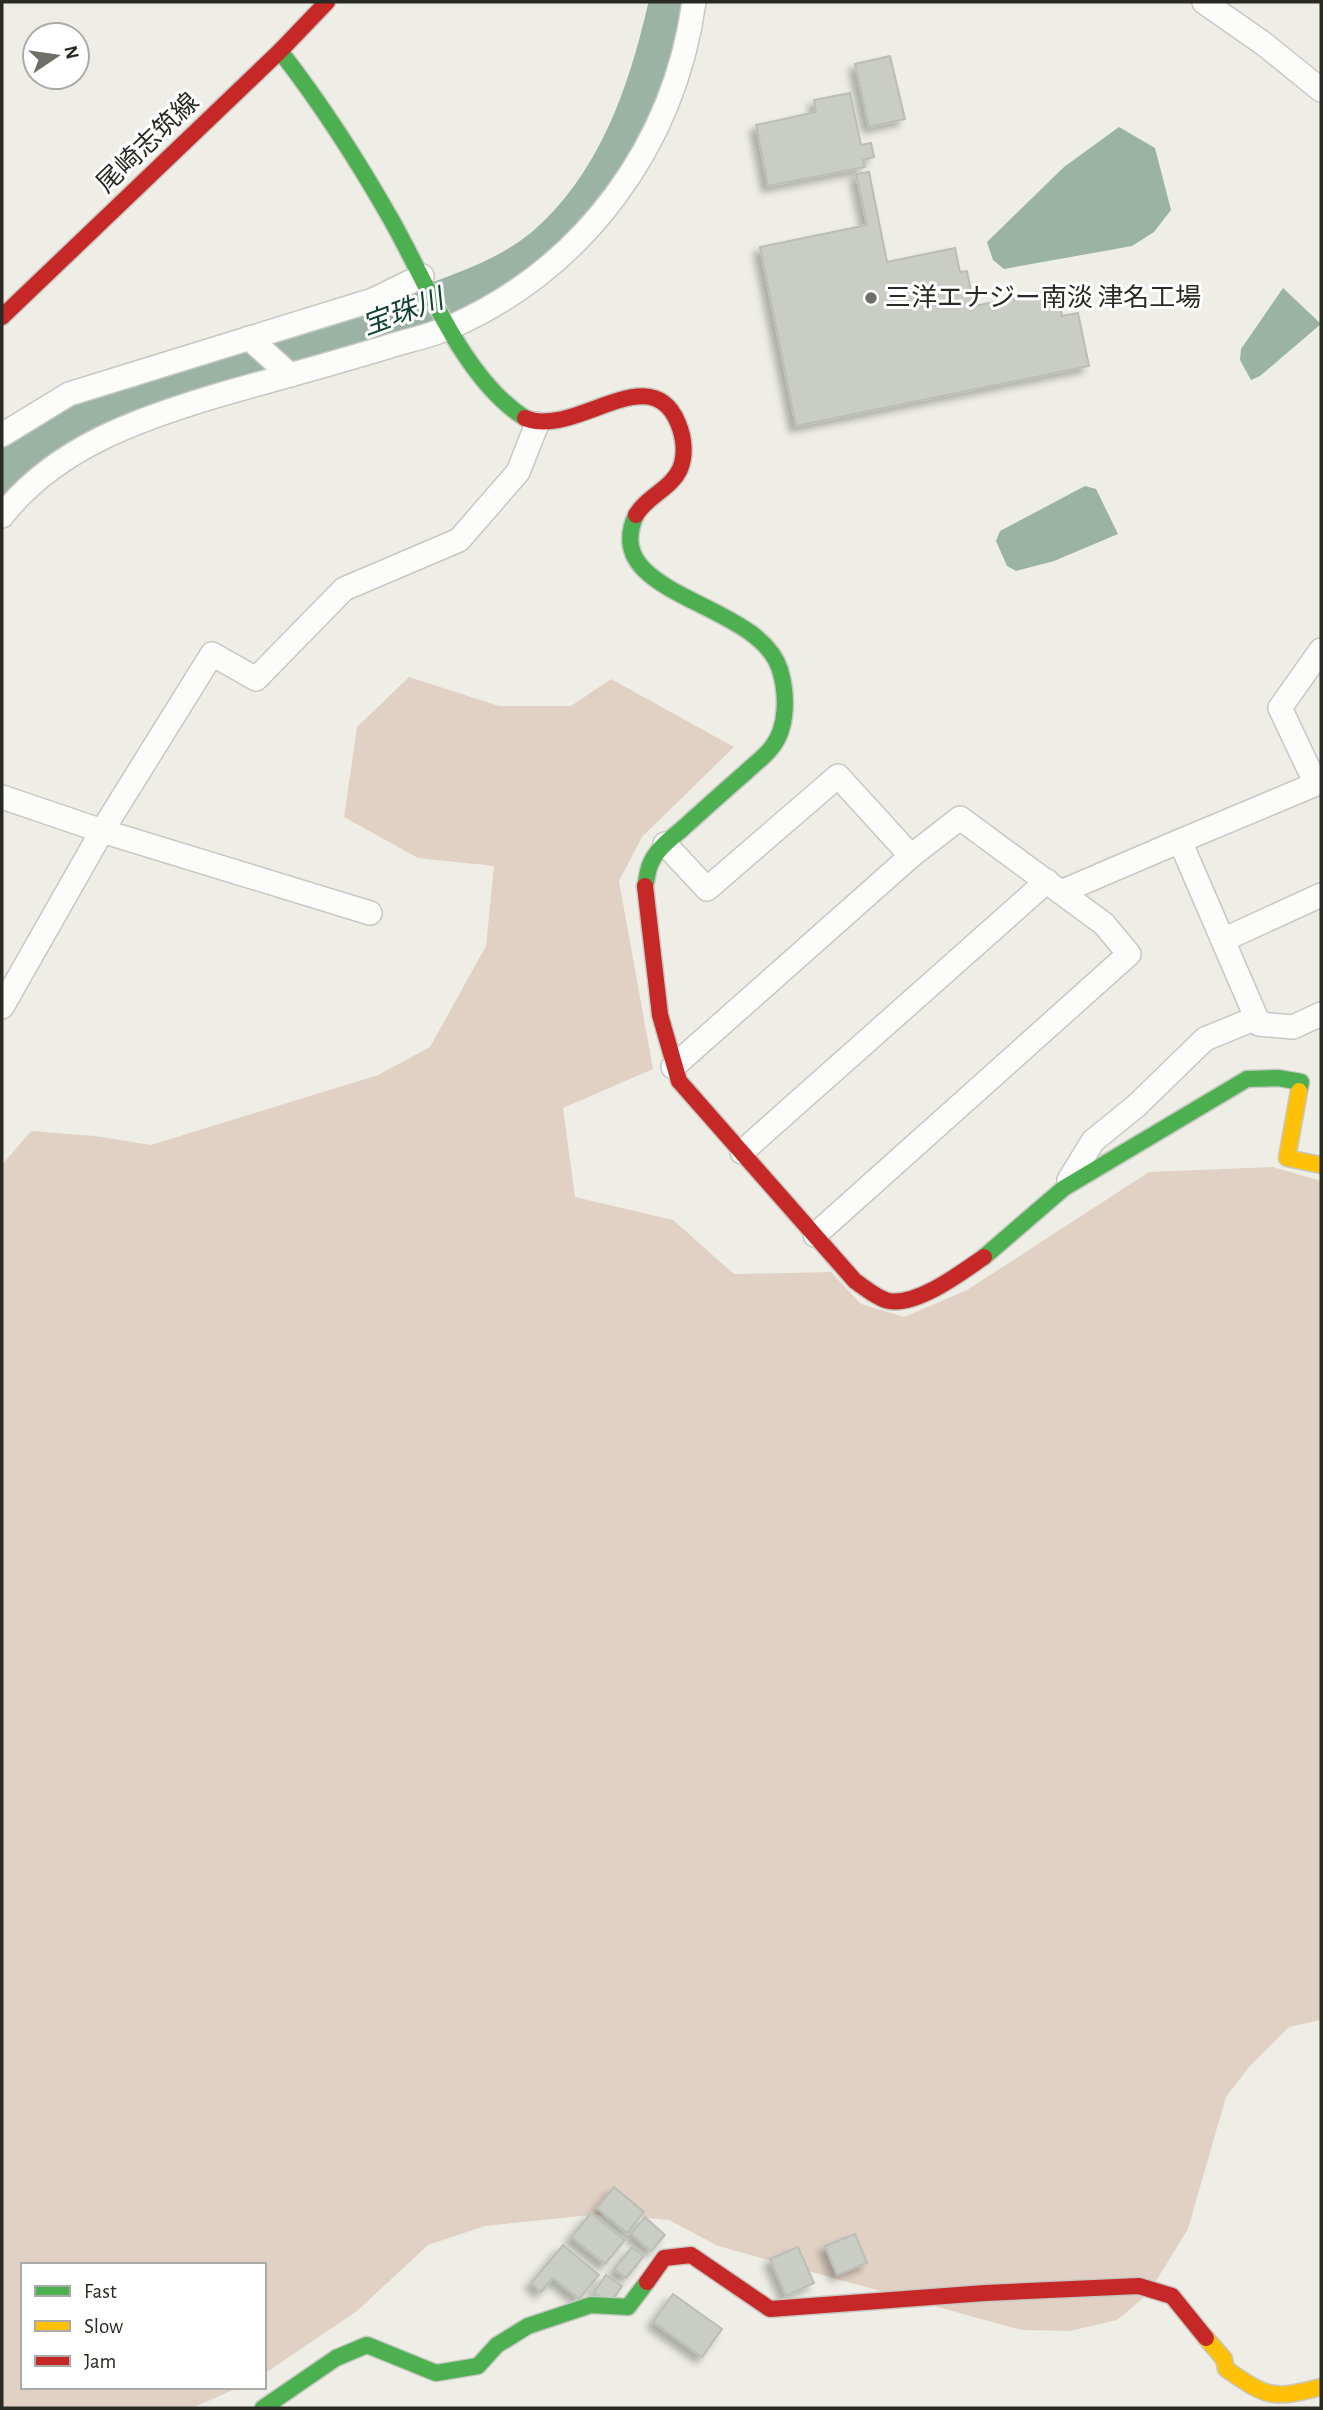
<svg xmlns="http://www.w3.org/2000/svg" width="1323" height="2410" viewBox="0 0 1323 2410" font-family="'Alegreya Sans','Noto Sans JP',sans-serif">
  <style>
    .green { fill: #e1d1c4 }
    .water { fill: #9ab3a4 }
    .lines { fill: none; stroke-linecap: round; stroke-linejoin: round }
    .river { stroke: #9ab3a4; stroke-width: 40 }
    .building { fill: #c9cdc3; stroke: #bbbdb8; stroke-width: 2; filter: url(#shadow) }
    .street-casing { stroke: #c8c8c2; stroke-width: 26 }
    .fast-casing { stroke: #c8c8c2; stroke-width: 19 }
    .slow-casing { stroke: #c8c8c2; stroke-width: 19 }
    .jam-casing { stroke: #c8c8c2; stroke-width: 19 }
    .street { stroke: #fcfcfb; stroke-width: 23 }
    .fast { stroke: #4caf50; stroke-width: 16 }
    .slow { stroke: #ffc107; stroke-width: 16 }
    .jam { stroke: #c62828; stroke-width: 16 }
    .poi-dot { fill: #6f6f69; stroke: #fff; stroke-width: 2.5 }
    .labels { text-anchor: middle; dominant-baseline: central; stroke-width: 6; stroke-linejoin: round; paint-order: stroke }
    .street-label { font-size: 26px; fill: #2a2a25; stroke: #fff }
    .poi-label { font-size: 26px; fill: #2a2a25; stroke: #fff; text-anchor: start }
    .water-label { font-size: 28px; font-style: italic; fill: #11422e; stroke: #fff }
  </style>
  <defs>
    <filter id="shadow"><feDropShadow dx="-6" dy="6" stdDeviation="3.5" flood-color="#0004"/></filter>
  </defs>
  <rect width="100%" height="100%" fill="#eeeee7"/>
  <polygon class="green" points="409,677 499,706 571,706 611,679 734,747 642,837 619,881 653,1069 563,1108 575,1197 673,1220 734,1274 831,1272 861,1304 904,1317 967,1290 1149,1172 1273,1167 1321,1181 1321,2020 1289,2027 1249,2067 1226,2097 1188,2229 1148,2294 1117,2320 1070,2331 1021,2330 718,2246 669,2220 612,2215 581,2216 485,2226 428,2245 357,2311 264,2374 264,2265 23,2265 23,2387 240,2387 192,2408 2,2408 2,1165 31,1131 95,1136 151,1145 378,1075 430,1047 486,946 494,866 418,858 344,817 357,727"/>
  <g class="water">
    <polygon points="1119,127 1155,148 1171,210 1154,232 1132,246 1004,269 993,260 987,242 1064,167"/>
    <polygon points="1283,288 1321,324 1260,376 1251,380 1240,360 1241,349"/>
    <polygon points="1085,486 1096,489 1118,534 1054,561 1016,571 1007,566 996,541 1000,531"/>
  </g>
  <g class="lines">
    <path class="river" d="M 2,477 C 40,432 95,416 149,396 C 240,363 335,340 426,306 C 467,291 510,276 544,248 C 617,186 649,92 669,2"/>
  </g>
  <g class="building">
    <polygon points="890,56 905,119 869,127 855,64"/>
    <polygon points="850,93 861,145 871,143 874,157 863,160 865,167 768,186 756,125 816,112 814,100"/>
    <polygon points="869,172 887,262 955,248 960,272 967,271 974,306 1057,290 1062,316 1078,313 1089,366 796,426 760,247 867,225 856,174"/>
    <polygon points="614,2187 644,2212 627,2233 597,2208"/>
    <polygon points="591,2213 625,2240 605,2264 571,2237"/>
    <polygon points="645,2217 665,2235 651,2251 631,2234"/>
    <polygon points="855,2234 867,2263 837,2275 825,2246"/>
    <polygon points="563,2245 599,2275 579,2299 553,2278 541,2292 531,2283"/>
    <polygon points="632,2247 644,2256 626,2278 614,2269"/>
    <polygon points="798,2247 814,2283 786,2296 770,2259"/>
    <polygon points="606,2275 622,2286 610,2304 594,2292"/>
    <polygon points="673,2294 722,2329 702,2357 653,2322"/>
  </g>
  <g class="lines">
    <g class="street-casing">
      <g id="street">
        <polyline points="1204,2 1264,44 1321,90"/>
        <polyline points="249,338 290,375"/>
        <polyline points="2,435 69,394 373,300 422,276"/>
        <path d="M 2,516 C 55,448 138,419 219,395 C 275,379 331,364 387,347 C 408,340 432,336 453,326 C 585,267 674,145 694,2"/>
        <polyline points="1321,650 1280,708 1316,784 1180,841 1259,1024 1293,1027 1321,1014"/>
        <polyline points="2,797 102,831 370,913"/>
        <polyline points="665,844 707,889 838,776 911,856 960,818 1104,924 1129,954 815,1235"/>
        <polyline points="1061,892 1180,841"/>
        <polyline points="1223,940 1321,895"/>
        <polyline points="2,1007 102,831 212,654 256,679 344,589 459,540 518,472 537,424"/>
        <polyline points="673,1067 911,856"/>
        <polyline points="742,1152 1047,881"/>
        <polyline points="1069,1180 1093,1141 1136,1106 1205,1039 1256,1018"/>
      </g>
    </g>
    <g class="fast-casing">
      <g id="fast">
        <path d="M 280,51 C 322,105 358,161 392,221 C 427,283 463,379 525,418"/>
        <path d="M 636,515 C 598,598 759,600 780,670 C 787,693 788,727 772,747 C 765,757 753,765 745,773 C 723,792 702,811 681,830 C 670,839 655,851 650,865 C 647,872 647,880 645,886"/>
        <polyline points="984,1257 1064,1188 1247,1079 1278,1078 1301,1082 1299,1091"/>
        <polyline points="263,2408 336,2358 367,2345 436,2373 478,2366 497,2345 528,2326 591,2305 628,2307 647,2282"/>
      </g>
    </g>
    <g class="slow-casing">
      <g id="slow">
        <polyline points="1299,1091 1287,1158 1321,1165"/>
        <path d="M 1206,2338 L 1224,2359 L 1226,2369 C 1267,2397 1272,2400 1321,2387"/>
      </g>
    </g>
    <g class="jam-casing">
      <g id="jam">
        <polyline points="2,317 280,51 327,2"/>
        <path d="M 525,418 C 575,439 650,356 678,423 C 684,437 686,455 680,469 C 671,489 647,496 636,515"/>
        <path d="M 645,886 L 660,1015 L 679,1081 L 855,1281 C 864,1287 878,1299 889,1301 C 918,1306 962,1272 984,1257"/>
        <polyline points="647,2282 664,2258 691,2255 770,2309 985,2293 1139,2286 1172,2296 1206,2338"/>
      </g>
    </g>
    <use href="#street" class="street"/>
    <use href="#fast" class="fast"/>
    <use href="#slow" class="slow"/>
    <use href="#jam" class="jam"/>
  </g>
  <circle class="poi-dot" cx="871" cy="298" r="7"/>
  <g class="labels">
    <g class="street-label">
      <text transform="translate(148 143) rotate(-44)">尾崎志筑線</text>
    </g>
    <g class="poi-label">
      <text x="885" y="298">三洋エナジー南淡 津名工場</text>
    </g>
    <g class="water-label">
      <text transform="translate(403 313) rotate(-20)">宝珠川</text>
    </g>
  </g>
  <rect width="1323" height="2410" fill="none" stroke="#2a2a25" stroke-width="7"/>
  <rect x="21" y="2263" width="245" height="126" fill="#ffffff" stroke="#aaaaa8" stroke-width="2"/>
  <rect x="35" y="2286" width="35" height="10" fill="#4caf50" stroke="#aaaaa8" stroke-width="2"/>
  <text x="84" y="2298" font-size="21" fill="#2a2a25">Fast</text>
  <rect x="35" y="2321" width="35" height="10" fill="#ffc107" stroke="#aaaaa8" stroke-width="2"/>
  <text x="84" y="2333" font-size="21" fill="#2a2a25">Slow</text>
  <rect x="35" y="2356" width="35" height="10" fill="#c62828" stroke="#aaaaa8" stroke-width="2"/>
  <text x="84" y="2368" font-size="21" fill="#2a2a25">Jam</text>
  <g transform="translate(56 56) rotate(77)"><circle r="33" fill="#ffffff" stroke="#aaaaa8" stroke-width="2"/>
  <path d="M0-5L12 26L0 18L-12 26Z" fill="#6f6f69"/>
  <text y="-10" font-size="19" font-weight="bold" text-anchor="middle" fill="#2a2a25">N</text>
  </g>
</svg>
